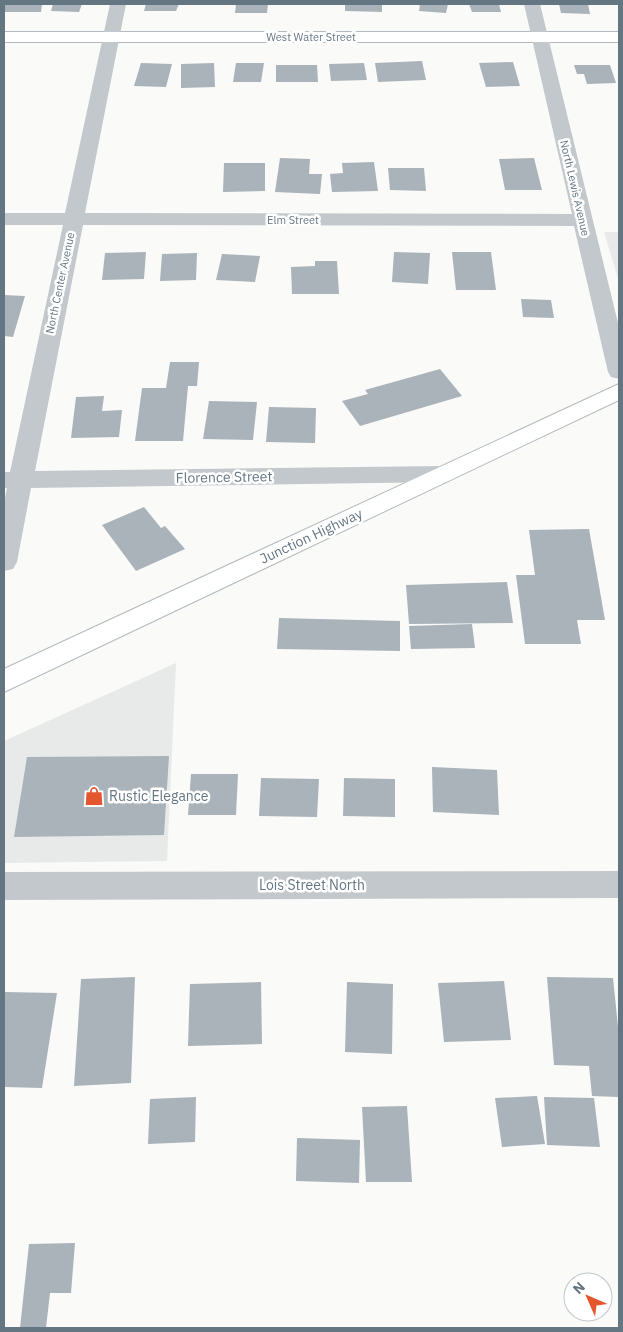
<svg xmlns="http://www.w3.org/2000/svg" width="623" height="1332" viewBox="0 0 623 1332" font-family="'IBM Plex Sans',sans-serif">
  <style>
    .built { fill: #e8e9e9 }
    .building { fill: #aab3b9 }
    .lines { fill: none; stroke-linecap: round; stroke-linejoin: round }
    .secondary-casing { stroke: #b3babf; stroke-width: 2 }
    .street { fill: #c3c8cc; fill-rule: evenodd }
    .secondary { fill: #fff; fill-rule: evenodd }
    .labels { text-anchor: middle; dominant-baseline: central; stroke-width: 5; stroke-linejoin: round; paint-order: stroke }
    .far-street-label { font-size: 11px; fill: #657683; stroke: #fff }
    .street-label { font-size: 14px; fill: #657683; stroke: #fff }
    .poi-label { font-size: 14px; fill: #657683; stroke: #fff; text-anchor: start }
  </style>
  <rect width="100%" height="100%" fill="#fafaf8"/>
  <g class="built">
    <polygon points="604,232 619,232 619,282"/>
    <polygon points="176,663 167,861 4,863 4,741"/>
  </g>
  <g class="building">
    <polygon points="5,4 42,4 41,12 4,12"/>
    <polygon points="53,4 82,4 79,12 51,11"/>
    <polygon points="146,4 179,4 176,11 144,11"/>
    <polygon points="236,4 268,4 267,13 235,13"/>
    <polygon points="345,4 382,4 382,12 345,11"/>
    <polygon points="420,4 448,4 446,13 419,11"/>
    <polygon points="469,4 499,4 501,12 472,12"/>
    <polygon points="559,4 588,4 590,14 561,13"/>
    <polygon points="422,61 426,80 378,82 375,63"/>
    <polygon points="513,62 520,86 486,87 479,63"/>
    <polygon points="141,63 172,64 166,87 134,86"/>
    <polygon points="214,63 215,87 181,88 181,64"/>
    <polygon points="236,63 264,63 261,82 233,82"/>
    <polygon points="364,63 367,80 331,81 329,64"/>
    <polygon points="276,65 317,65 318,82 276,82"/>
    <polygon points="574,65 610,65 616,83 587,84 584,74 577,74"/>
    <polygon points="280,158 310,159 309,174 322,174 320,194 275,192"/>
    <polygon points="534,158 542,190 505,190 499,159"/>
    <polygon points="374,162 378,191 332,192 330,174 343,173 342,163"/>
    <polygon points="224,163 265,163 265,191 223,192"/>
    <polygon points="388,168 424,168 426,191 390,190"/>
    <polygon points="146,252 144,279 102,280 105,253"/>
    <polygon points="394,252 430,253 428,284 392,282"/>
    <polygon points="452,252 491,252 496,290 456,290"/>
    <polygon points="197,253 196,280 160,281 162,254"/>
    <polygon points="222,254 260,256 255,282 216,280"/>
    <polygon points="315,261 337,261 339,294 292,294 291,267 315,266"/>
    <polygon points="4,295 25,296 13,337 4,336"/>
    <polygon points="521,299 551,300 554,318 523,317"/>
    <polygon points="170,362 199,362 197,386 188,386 183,441 135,441 142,388 166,388"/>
    <polygon points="440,369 462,396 360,426 342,401 368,394 365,390"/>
    <polygon points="104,396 102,411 122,410 119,437 71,438 76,397"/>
    <polygon points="209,401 257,402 253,440 203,439"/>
    <polygon points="269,407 316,408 315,443 266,442"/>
    <polygon points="144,507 161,528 165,526 185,549 136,571 102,525"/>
    <polygon points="589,529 605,620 577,620 581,644 525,644 516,575 535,575 529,530"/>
    <polygon points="507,582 513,623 409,624 406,585"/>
    <polygon points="279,618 400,621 400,651 277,649"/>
    <polygon points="472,624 475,648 411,649 409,626"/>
    <polygon points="169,756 164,835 14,837 27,757"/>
    <polygon points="432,767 497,770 499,815 433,812"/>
    <polygon points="191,774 238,774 236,815 188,815"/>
    <polygon points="261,778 319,779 317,817 259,816"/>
    <polygon points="344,778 395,779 395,817 343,816"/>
    <polygon points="135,977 131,1083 74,1086 81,979"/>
    <polygon points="547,977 613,978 619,1036 619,1097 592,1096 589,1066 554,1065"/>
    <polygon points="504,981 511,1040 444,1042 438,983"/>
    <polygon points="261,982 262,1044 188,1046 190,984"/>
    <polygon points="347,982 393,984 392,1054 345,1052"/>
    <polygon points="4,992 57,993 42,1088 4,1087"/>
    <polygon points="537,1096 545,1144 502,1147 495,1098"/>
    <polygon points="196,1097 195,1142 148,1144 150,1099"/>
    <polygon points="544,1097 594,1098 600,1147 547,1145"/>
    <polygon points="407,1106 412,1182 366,1182 362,1107"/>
    <polygon points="297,1138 360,1140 359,1183 296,1181"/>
    <polygon points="75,1243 71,1293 50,1293 46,1328 20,1328 29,1244"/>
  </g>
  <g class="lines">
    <g class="secondary-casing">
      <g id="secondary">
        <rect x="4" y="32" width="615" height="10"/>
        <polygon points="619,384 619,400 4,692 4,669"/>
      </g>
    </g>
    <g class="street">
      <polygon points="110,4 126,4 85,213 572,214 524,4 540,4 619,327 619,379 611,377 608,372 574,226 83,225 35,471 444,466 453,468 456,474 453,480 444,482 31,488 17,562 13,569 4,571 4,503 7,488 4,488 4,472 10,472 63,225 4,225 4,213 65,213"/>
      <polygon points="619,871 619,898 4,900 4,872"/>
    </g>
    <use href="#secondary" class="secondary"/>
  </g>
  <defs>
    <g id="shop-bare" transform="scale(1.5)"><path d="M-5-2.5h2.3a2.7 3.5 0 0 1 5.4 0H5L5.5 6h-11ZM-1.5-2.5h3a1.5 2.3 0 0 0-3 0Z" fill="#e4572e" stroke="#fff" stroke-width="2.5" paint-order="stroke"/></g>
  </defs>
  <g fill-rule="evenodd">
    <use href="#shop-bare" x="94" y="796"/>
  </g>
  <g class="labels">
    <g class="far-street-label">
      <text x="311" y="37">West Water Street</text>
      <text transform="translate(575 188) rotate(77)">North Lewis Avenue</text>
      <text x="293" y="220">Elm Street</text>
      <text transform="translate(60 283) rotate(-78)">North Center Avenue</text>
    </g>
    <g class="street-label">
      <text transform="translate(224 477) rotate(-1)">Florence Street</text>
      <text transform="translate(311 536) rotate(-25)">Junction Highway</text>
      <text x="312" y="885">Lois Street North</text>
    </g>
    <g class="poi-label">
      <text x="109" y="796">Rustic Elegance</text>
    </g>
  </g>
  <rect width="623" height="1332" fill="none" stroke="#657683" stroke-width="10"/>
  <g transform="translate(588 1297) rotate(315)"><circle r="24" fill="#ffffff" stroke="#c1c8cd"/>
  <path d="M0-4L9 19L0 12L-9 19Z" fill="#e4572e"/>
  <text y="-8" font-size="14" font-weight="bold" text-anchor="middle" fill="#657683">N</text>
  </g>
</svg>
